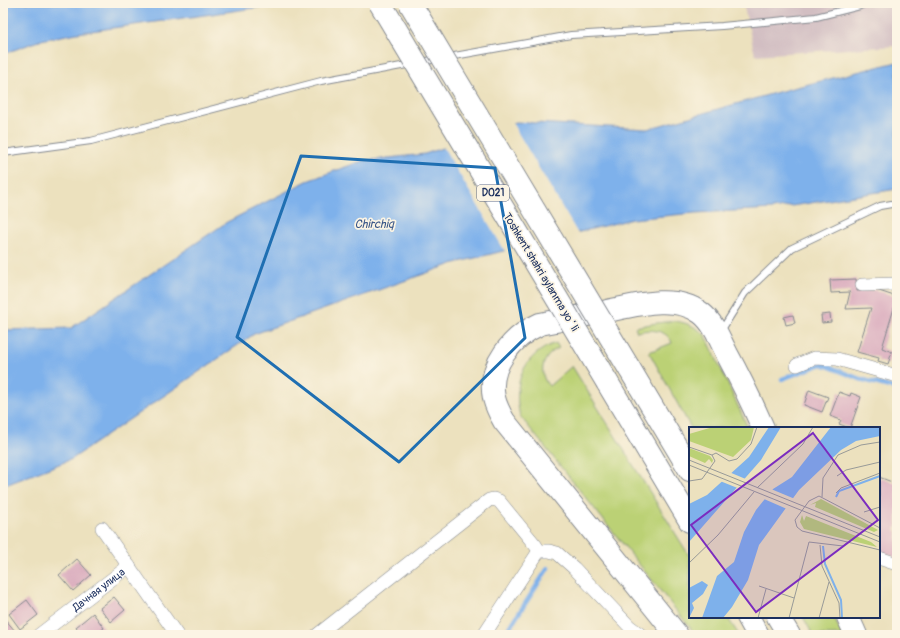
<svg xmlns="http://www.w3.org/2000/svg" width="900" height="638" viewBox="0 0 900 638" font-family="Pangolin,sans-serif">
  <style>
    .industrial { fill: #d2bec2 }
    .green { fill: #bbd175; stroke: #6b806a }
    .water { fill: #7eb1eb; stroke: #4c70a4 }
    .pier { fill: #ece1be }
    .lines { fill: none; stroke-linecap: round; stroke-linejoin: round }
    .stream { stroke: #7eb1eb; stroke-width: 4.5 }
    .building { fill: #d8a7bb }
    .lane-casing { stroke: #84888e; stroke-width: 8 }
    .street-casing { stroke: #84888e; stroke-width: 14 }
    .highway-casing { stroke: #84888e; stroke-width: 24 }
    .lane { stroke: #fff; stroke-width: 6 }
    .street { stroke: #fff; stroke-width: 13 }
    .highway { stroke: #fff; stroke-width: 22 }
    .highway-bridge-casing { stroke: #84888e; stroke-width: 24; stroke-linecap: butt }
    .highway-bridge { stroke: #fff; stroke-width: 22 }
    .marked { fill: none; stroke: #1f6fb2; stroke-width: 3; stroke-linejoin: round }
    .labels { text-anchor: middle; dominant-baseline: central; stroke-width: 3.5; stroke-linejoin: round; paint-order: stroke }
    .shield { fill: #fcf5e5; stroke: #5e6a86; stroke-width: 1 }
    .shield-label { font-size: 10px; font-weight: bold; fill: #1b2f5e }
    .street-label { font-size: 11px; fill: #1b2f5e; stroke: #fcf5e5 }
    .water-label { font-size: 12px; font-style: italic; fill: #395688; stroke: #fcf5e5 }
    .inset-river { fill: none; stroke: #7eb1eb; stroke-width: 2 }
    .inset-road { fill: none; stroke: #989a98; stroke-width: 1 }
    .view { fill: #7b2cbf; fill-opacity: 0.15; stroke: #7b2cbf; stroke-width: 2 }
    .inset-edge { fill: none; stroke: #1b2f5e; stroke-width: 2 }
  </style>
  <rect width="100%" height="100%" fill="#fcf5e5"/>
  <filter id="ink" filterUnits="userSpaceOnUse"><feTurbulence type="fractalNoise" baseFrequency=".025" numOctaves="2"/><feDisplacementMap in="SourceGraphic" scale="8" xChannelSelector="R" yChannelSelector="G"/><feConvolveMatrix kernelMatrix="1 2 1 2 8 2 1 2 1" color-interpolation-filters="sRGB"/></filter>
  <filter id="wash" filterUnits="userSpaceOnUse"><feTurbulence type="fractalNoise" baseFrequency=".012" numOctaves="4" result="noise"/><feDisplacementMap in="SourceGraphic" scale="16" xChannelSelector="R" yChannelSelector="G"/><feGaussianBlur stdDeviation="0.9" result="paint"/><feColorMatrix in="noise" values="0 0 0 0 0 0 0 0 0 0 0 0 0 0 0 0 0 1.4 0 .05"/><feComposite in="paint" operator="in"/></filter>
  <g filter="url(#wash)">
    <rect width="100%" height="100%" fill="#ece1be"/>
    <polygon class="industrial" points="743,3 897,3 897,46 755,55"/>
    <g class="green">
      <path d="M 675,321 C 688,323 697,327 706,336 L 748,428 L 691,428 L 649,352 L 672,343 C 667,329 650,329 637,332 L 635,327 L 656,323 Z"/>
      <path d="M 556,343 L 559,348 C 543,355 537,373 549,386 L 572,366 L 690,557 L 690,617 L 727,617 L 739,635 L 696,635 L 520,416 C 512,384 523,354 556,343 Z"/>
      <polygon points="803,617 834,617 842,635 813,635"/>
    </g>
    <g class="water">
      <polygon points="3,3 290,3 77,33 41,40 3,54"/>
      <polygon points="897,62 897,189 773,209 695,213 632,219 455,263 254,334 72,459 3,486 3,330 71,328 227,222 307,181 362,161 425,154 516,122 647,129 789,89"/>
    </g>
    <polygon class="pier" points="511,121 578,234 506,253 442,145"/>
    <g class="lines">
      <g class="stream">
        <polyline points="782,379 822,364 860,379 897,389"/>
        <polyline points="505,635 548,568"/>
      </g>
    </g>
    <g id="blocks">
      <g class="building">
        <polygon points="856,279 857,291 876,290 897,297 897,309 894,308 882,348 892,352 888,364 878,361 879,358 857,352 871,308 846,309 850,292 831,293 830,280"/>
        <polygon points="830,314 831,322 822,323 821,315"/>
        <polygon points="793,315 795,323 786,325 784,317"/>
        <polygon points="809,390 828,397 822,412 804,405"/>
        <polygon points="839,392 850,396 851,393 861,397 850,428 839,424 841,420 830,416"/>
        <polygon points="879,477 897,484 897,524 895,530 897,531 897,558 879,551"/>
        <polygon points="77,559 91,575 73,591 59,575"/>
        <polygon points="114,597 125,610 111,622 100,608"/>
        <polygon points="27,600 38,615 20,629 9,614"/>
        <polygon points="93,613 104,628 95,635 82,635 76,627"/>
        <polygon points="4,618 16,632 12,635 3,635 3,619"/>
      </g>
    </g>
  </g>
  <g filter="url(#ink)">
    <use href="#blocks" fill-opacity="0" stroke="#84888e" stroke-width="1"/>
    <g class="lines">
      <g class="lane-casing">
        <g id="lane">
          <polyline points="421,62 571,35 722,26 816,17 860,6 866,3"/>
          <polyline points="3,153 91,141 321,81 412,64"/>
          <polyline points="721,331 745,293 792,248 880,206 897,203"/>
        </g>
      </g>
      <g class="street-casing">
        <g id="street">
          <polyline points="862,285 897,284"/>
          <polyline points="797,365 814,358 837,359 897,376"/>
          <polyline points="102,528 177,635"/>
          <polyline points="539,551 549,551 557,553 574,568 629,626 641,635"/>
          <polyline points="879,558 897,564"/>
          <path id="s1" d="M 39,635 L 129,566"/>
          <polyline points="317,635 489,500 493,499 499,501 536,546 539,551"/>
          <polyline points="484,635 539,551"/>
        </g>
      </g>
      <g class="highway-casing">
        <g id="highway">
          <polyline points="629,368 690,470"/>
          <polyline points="607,382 690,521"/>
          <polyline points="748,617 758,635"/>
          <polyline points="778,617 789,635"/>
          <polyline points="848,617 856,635"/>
          <path d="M 677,635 L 504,421 C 500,414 496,406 494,398 C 487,366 513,336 540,324 C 561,320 582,316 603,312 C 633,306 674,293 701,313 C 714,323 720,340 727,354 C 740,378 752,403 763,428"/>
        </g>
      </g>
      <use href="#lane" class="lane"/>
      <use href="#street" class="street"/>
      <use href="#highway" class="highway"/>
      <g class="highway-bridge-casing">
        <g id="highway-bridge">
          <polyline points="380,3 607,382"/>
          <polyline points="410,3 629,368"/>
        </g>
      </g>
      <use href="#highway-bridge" class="highway-bridge"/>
    </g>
  </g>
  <path class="marked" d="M 301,156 L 495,168 L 525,338 L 399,462 L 237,337 Z"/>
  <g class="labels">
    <rect class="shield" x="477" y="185" width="32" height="16" rx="3"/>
    <g class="shield-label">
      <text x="493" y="193">D021</text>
    </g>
    <g class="street-label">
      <text transform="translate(541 272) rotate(59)">Toshkent shahri aylanma yoʻli</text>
      <text stroke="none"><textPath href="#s1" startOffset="75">Дачная улица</textPath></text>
    </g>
    <g class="water-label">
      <text x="374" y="224">Chirchiq</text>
    </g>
  </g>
  <g transform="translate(689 427)">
    <rect width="191" height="191" fill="#ece1be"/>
    <path d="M 24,0 L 65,0 L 62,13 L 44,30 L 0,14 L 0,7 ZM 0,21 L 21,29 L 24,33 L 23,36 L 20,32 L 16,36 L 0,29 ZM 132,72 L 189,103 L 185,105 L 145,88 L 126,80 L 127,76 L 121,78 ZM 113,88 L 115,94 L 117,89 L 182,115 L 188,120 L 115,102 L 111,95 Z" fill="#bbd175"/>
    <path d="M 80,0 L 92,0 L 72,33 L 0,115 L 0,77 L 18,68 L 60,30 ZM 142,0 L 191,0 L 191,9 L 167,14 L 152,23 L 110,63 L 70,118 L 59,153 L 43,180 L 34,191 L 13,191 L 28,149 L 45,135 L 55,105 L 67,83 L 84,62 L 103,50 ZM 13,154 L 19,158 L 14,167 L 3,176 L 5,181 L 0,191 L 0,161 Z" fill="#7eb1eb"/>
    <path d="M 40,45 L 59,53 L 51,62 L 31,54 ZM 82,62 L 106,72 L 98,82 L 75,72 Z" fill="#ece1be"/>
    <path class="inset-river" d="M 147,70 L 150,64 L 191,49M 134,119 L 136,137 L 152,173 L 153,191"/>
    <path class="inset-road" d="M 0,20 L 23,28 L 26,34 L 13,52 L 0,54M 23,28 L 27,26 L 40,34 L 48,32 L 62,17 L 68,0M 0,33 L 191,110M 0,38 L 191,115M 148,49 L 157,43 L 191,35M 68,61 L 114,17 L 124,0M 147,66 L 152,61 L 191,46M 133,70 L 134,51 L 149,28 L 172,18 L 191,15M 175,85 L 191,80M 191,101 L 130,69 L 120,74 L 106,93 L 108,100 L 113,104 L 191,123M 131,118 L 133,139 L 150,176 L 151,191M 0,136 L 29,108 L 65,65M 70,159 L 105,171M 69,191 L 77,162M 100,191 L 120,115 L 154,119 L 159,115M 130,191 L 140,155"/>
    <path class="view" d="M 124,6 L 189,93 L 67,185 L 2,98 Z"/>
    <rect width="191" height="191" class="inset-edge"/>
  </g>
  <rect width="900" height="638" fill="none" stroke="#fcf5e5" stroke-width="16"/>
</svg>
